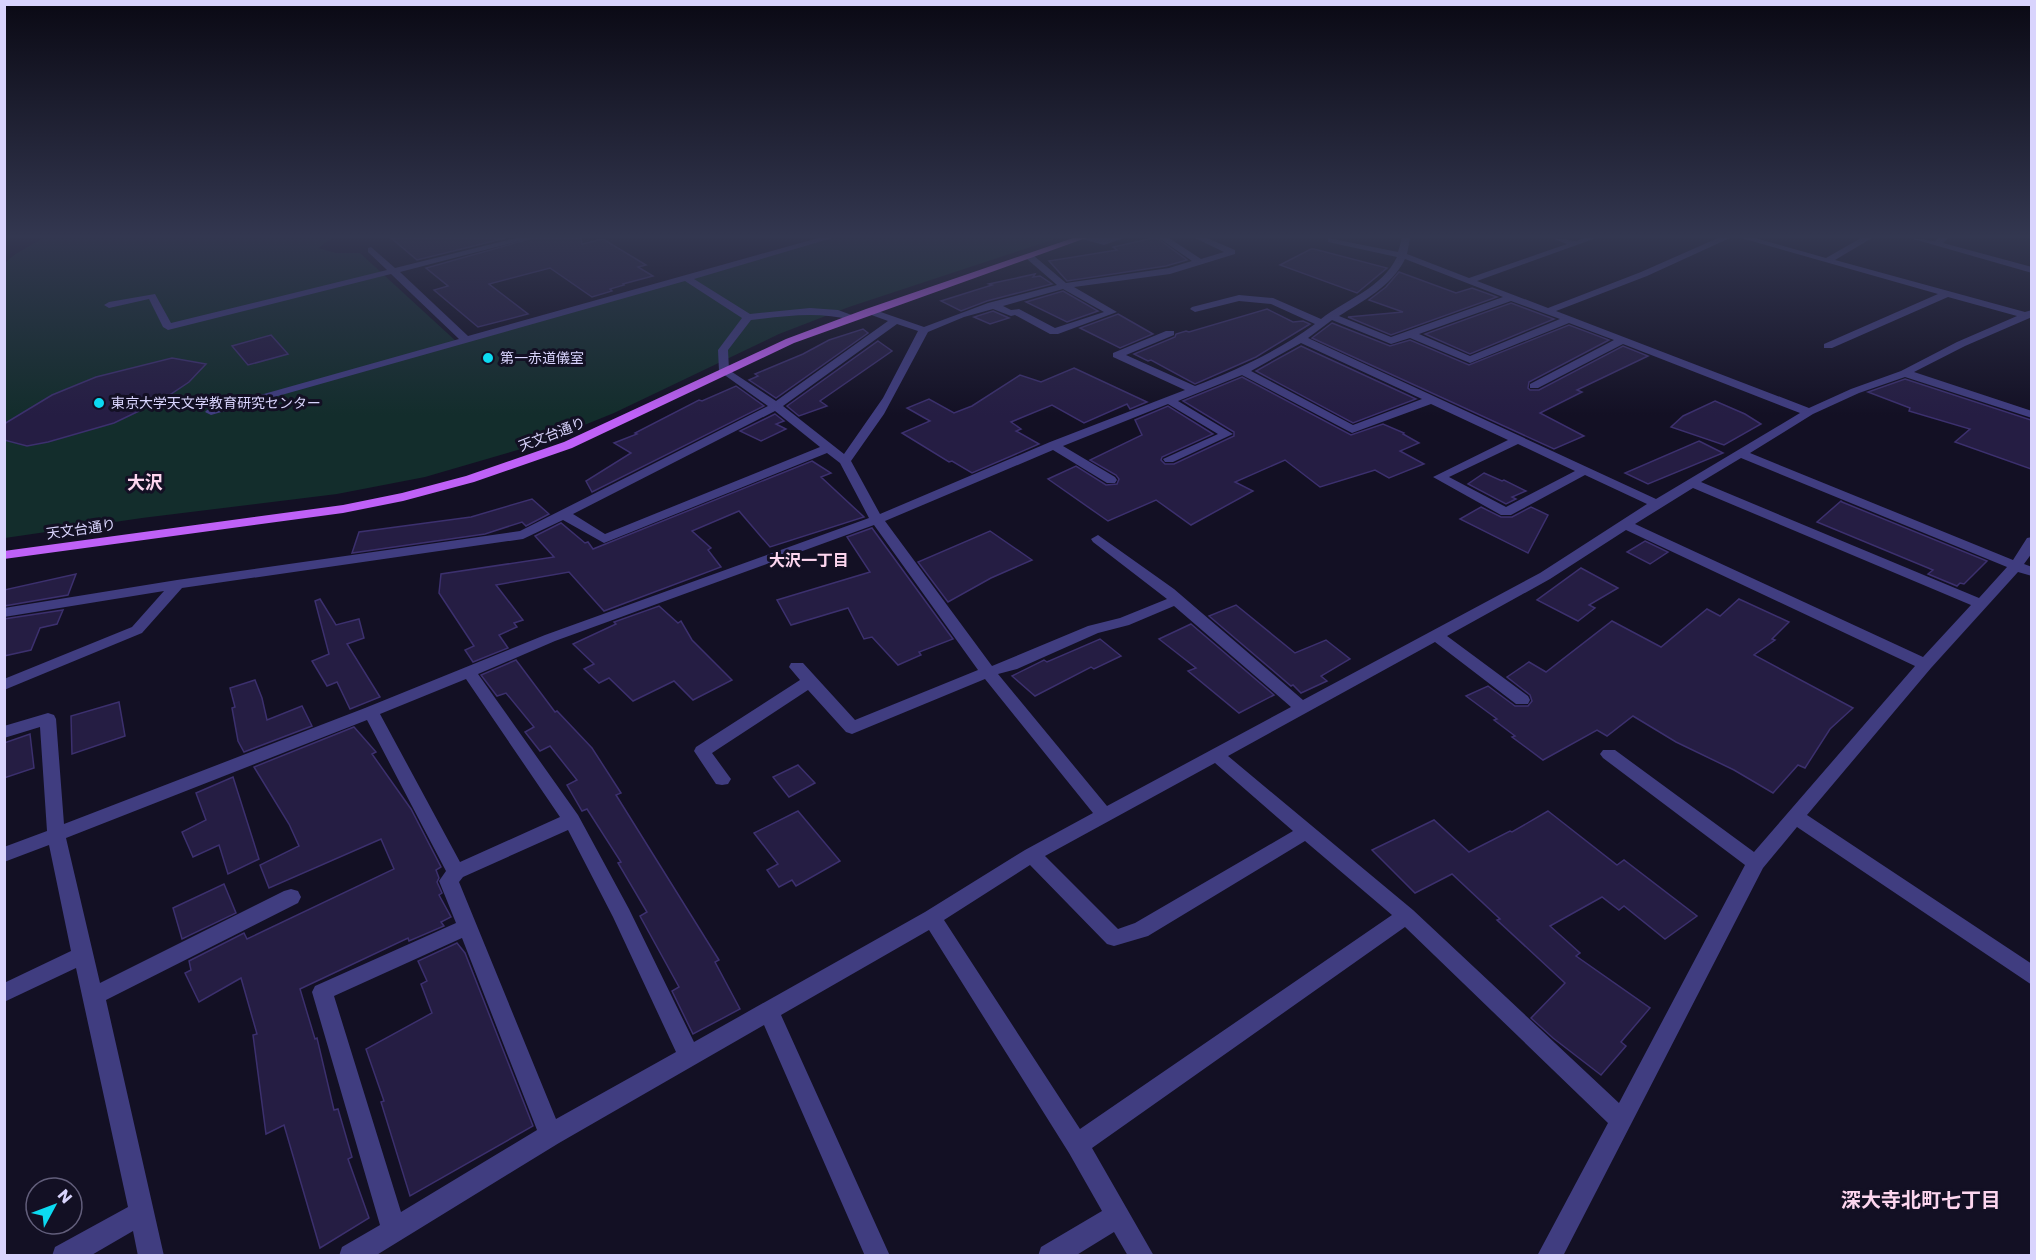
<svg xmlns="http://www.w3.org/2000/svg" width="2036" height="1260" viewBox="0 0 2036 1260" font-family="Poppins,'Noto Sans JP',sans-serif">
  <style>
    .green { fill: #132d2c }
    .building { fill: #251d43; stroke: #3c306e; stroke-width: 1.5 }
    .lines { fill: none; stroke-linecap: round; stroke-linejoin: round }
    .minor { fill: #403d80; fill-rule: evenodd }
    .major { fill: #bf61f7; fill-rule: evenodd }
    .poi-dot { fill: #0cdaf1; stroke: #131024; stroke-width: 2 }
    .labels { text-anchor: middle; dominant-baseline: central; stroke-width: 6; stroke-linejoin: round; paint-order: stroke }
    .far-poi-label { font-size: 14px; fill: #d9d4fd; stroke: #131024; text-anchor: start }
    .far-street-label { font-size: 14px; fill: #d9d4fd; stroke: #131024 }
    .neighbourhood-label { font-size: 16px; font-weight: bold; fill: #fdd6ef; stroke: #131024 }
    .quarter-label { font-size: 18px; font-weight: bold; fill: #fdd6ef; stroke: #131024 }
    .near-neighbourhood-label { font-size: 20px; font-weight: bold; fill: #fdd6ef; stroke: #131024 }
  </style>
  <rect width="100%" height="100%" fill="#131024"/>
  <polygon class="green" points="43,238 332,238 318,248 336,253 360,253 458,343 827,238 1058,238 849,307 779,334 614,413 535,445 425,477 337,494 142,518 5,538 5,263 14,255"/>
  <g class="building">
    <polygon points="391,238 506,238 417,260"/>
    <polygon points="533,238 581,238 582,244 603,239 646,265 638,267 653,276 623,284 624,285 610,289 612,291 592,297 550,268 489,284 528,314 478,327 434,290 448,286 426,268"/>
    <polygon points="1153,238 1157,238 1187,260 1166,266 1067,281 1049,261 1117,250 1113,247"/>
    <polygon points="1311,249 1314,249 1387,268 1357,293 1280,265"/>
    <polygon points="1399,272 1456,293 1472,288 1497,297 1391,335 1348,317 1403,312 1369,300 1386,287"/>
    <polygon points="1035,274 1033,277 1040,276 1052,284 987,301 961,311 941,301 992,285 989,284"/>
    <polygon points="1063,291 1098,311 1067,322 1026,302"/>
    <polygon points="1511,303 1554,319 1470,354 1425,334"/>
    <polygon points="1267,309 1293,322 1303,321 1310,324 1256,357 1195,384 1151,360 1148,361 1134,354 1175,337 1176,334 1186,331 1189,332"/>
    <polygon points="993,311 1009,318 990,324 974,317"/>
    <polygon points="1118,314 1153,334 1120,348 1080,328"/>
    <polygon points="1332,323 1390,346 1410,340 1469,365 1569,325 1609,340 1529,382 1528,388 1530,390 1539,390 1623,346 1648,356 1577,390 1582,392 1540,413 1584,436 1554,449 1312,338"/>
    <polygon points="863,329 868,333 776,398 749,380 758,376 755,374 803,354 829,340"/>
    <polygon points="271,335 288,354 248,365 232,346"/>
    <polygon points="878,341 892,351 820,401 827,406 799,416 787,406"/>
    <polygon points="1301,346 1416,399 1353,423 1256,371"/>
    <polygon points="172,358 206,364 189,382 162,400 114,423 48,442 27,446 4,440 4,424 52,395 96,377"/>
    <polygon points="1074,368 1147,402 1130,409 1127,404 1084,423 1052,405 1011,422 1021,429 1016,431 1039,444 972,473 952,461 949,462 902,433 930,421 907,408 929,399 954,413 972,406 1020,375 1041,382"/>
    <polygon points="1242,377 1351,435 1383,424 1404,433 1403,434 1419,443 1400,451 1424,464 1389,478 1375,470 1320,487 1285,460 1235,482 1253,491 1191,525 1156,500 1108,521 1048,479 1076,466 1106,485 1117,484 1119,479 1116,475 1090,460 1142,435 1135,420 1168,406 1213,434 1162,457 1161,460 1165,464 1174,464 1234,436 1234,432 1183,401"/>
    <polygon points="1905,379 2031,420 2031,469 1955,442 1970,429 1909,411 1910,408 1868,392"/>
    <polygon points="736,386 764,406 592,492 586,481 631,453 614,443 637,434 635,433 699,400 702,401"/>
    <polygon points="1715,401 1745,414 1761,424 1724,445 1671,427 1683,416"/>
    <polygon points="775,414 784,421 776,424 786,429 761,441 740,431"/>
    <polygon points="1699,441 1723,453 1648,484 1625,473"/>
    <polygon points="812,461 831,473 821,477 864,517 770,547 739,511 692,531 711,548 708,550 721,567 604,611 569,572 496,585 523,620 514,623 517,627 499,635 508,648 473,662 465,650 474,646 439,593 441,574 554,557 535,536 561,523 585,543 588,542 593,549"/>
    <polygon points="1484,473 1502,481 1504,480 1526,491 1512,497 1516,499 1506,504 1468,484"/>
    <polygon points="532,499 549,514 526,526 522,522 485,534 352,553 359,532 471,517"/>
    <polygon points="1841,501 1842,502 1987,561 1964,584 1960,583 1957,586 1928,574 1933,570 1817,522"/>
    <polygon points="1481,507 1501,517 1512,517 1531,507 1548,515 1528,553 1460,519"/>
    <polygon points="872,528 953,639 919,652 921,655 898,665 872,637 864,639 848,608 791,625 777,600 870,572 847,537"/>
    <polygon points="990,531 1032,560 991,578 948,602 918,562"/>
    <polygon points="1645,541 1668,552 1650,564 1627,552"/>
    <polygon points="1581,568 1618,588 1589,605 1595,608 1578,621 1537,600"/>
    <polygon points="76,574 68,595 4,606 4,590"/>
    <polygon points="320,599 336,625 359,619 364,638 347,644 380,697 350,709 337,682 327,686 312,661 329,654 315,601"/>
    <polygon points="1739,599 1789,622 1772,639 1775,640 1754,655 1853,708 1830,729 1805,768 1798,765 1773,793 1734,770 1676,742 1633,716 1607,736 1597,730 1543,760 1512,737 1515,736 1494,720 1497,719 1466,696 1488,686 1515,706 1528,706 1532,701 1530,695 1507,677 1529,662 1546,672 1612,621 1661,647 1707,609 1720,616"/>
    <polygon points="1236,605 1295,653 1326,640 1350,659 1321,676 1327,681 1301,693 1293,685 1291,686 1209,616"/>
    <polygon points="659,606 678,623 681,621 692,640 732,680 693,700 674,681 633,701 609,678 599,683 584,669 594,664 573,644 616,624 614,622"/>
    <polygon points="63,610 57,624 40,628 31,650 4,656 4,619"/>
    <polygon points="1191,624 1274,695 1239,713 1188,671 1196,668 1159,639"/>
    <polygon points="1100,639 1121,656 1094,669 1091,667 1035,696 1012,676 1044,660 1047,662"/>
    <polygon points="516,660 555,712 557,711 592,748 621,793 616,795 719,960 715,962 740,1009 693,1034 672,991 679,987 640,916 647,912 618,863 621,862 587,809 582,811 567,785 577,780 550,746 540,751 525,732 534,727 506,693 497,696 481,675"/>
    <polygon points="255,680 262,698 267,720 302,706 312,726 244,752 238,741 232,708 235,707 230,688"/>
    <polygon points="119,702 125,736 72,754 71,716"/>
    <polygon points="354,727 376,752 372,754 411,809 441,867 436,870 439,878 437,882 442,893 439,895 451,917 441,922 444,926 409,941 408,938 300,989 315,1039 317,1038 334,1110 338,1109 352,1157 348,1159 369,1218 320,1248 284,1125 266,1134 253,1035 257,1034 241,978 199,1002 185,973 191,970 189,961 244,933 247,939 394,869 381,839 269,888 260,865 299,846 289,824 254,767"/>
    <polygon points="30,734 34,768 4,778 4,743"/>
    <polygon points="798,765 815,783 789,797 773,777"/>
    <polygon points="233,777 259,859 228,874 219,845 193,857 182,832 206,820 196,793"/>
    <polygon points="798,811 840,861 796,886 792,880 779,887 767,870 778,864 754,833"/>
    <polygon points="1548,811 1617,865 1624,860 1697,916 1665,939 1624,906 1619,910 1602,897 1550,926 1580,953 1576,956 1650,1008 1621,1042 1626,1046 1601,1075 1553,1038 1531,1018 1565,983 1497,920 1500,919 1452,874 1415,893 1372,850 1434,820 1469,852 1510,831 1512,832"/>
    <polygon points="224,884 236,913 182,939 173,908"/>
    <polygon points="457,943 465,953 533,1126 410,1196 381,1102 384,1101 366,1049 432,1013 421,984 427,981 418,961"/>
  </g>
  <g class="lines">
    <g class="minor">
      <path d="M 516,238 L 531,238 L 400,272 L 468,336 L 818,238 L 832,238 L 694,279 L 750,314 L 810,308 L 838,310 L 857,317 L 852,320 C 818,311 785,316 751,320 L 728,350 L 729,370 L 776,401 L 888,321 L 866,313 L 866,309 L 872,309 L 924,327 L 988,303 L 1057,285 L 1027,259 L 1027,255 L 1033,255 L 1066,283 L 1169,268 L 1192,261 L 1159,238 L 1169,238 L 1201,259 L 1224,252 L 1195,238 L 1207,238 L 1235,250 L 1235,254 L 1170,274 L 1074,287 L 1117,312 L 1058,334 L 1050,334 L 1015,315 L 1011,316 L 993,309 L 964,317 L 928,332 L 884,414 L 851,461 L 880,514 L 1050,442 L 1185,390 L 1113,357 L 1113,353 L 1166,331 L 1174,331 L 1174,335 L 1126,355 L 1195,386 C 1237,370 1278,351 1315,324 L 1271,304 L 1239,301 L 1195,312 L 1190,309 L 1192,307 L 1239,295 L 1273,298 L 1321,319 C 1347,299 1382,288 1397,257 L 1328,242 L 1328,238 L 1398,252 L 1402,238 L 1410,238 L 1407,254 L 1469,278 L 1567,244 L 1552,238 L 1576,241 L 1584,238 L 1596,238 L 1477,281 L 1548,308 L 1641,272 L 1718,238 L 1730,238 L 1647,276 L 1556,311 L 1809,408 L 1851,389 L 1901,371 L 1957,342 L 2017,316 L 1948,297 L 1832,348 L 1824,348 L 1824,344 L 1938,294 L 1741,238 L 1755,238 L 1826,258 L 1861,238 L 1872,238 L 1835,260 L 2025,312 L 2032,310 L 2032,317 L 1965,346 L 1914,372 L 2032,411 L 2032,418 L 1905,377 L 1859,393 L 1813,414 L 1750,453 L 2013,560 L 2027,538 L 2032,537 L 2032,553 L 2024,564 L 2032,567 L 2032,576 L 2018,572 L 1931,668 L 1807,815 L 2032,964 L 2032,985 L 1797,827 L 1763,868 L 1563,1256 L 1537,1256 L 1608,1123 L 1405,927 L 1092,1148 L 1154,1256 L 1128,1256 L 1114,1232 L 1075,1256 L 1038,1256 L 1041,1247 L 1102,1211 L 1069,1153 L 929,930 L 781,1015 L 890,1256 L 865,1256 L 764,1025 L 559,1143 L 375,1256 L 339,1256 L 342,1247 L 380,1225 L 312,992 L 315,986 L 456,923 L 439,881 L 446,871 L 367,720 L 66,838 L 100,983 L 284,891 L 291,889 L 298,891 L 301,897 L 298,903 L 106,1000 L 164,1256 L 138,1256 L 133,1231 L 90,1256 L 52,1256 L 55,1247 L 128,1207 L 76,968 L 4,1002 L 4,983 L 71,951 L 49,845 L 4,862 L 4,847 L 47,831 L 40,727 L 4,738 L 4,726 L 48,713 L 54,715 L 56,719 L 64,824 L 365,708 L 545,635 L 869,518 L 840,463 L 827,453 L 604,543 L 563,520 L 523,539 L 182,588 L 142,633 L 4,690 L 4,679 L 132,627 L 164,591 L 4,617 L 4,608 L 177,580 L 520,531 L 768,406 L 719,371 L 718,350 L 742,318 L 685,281 L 211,415 L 205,412 L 207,410 L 459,339 L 391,274 L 168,330 L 163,327 L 149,299 L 109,308 L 104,305 L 109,302 L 155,294 L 171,323 L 387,270 L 368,252 L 368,248 L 371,247 L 395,268 ZM 1405,259 L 1503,297 L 1391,337 L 1339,316 C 1363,301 1392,286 1405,259 ZM 1063,289 L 1104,312 L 1055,328 L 1019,309 L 1011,310 L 1003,306 ZM 1511,301 L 1560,319 L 1470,356 L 1419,334 ZM 1332,320 L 1391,344 L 1410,338 L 1470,363 L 1569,323 L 1614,340 L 1530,384 L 1530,388 L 1538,388 L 1623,344 L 1800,413 L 1656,499 L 1308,338 ZM 897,324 L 918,331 L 883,398 L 844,454 L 783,406 ZM 1301,343 L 1422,399 L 1353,425 L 1251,371 ZM 1242,375 L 1352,433 L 1431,404 L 1508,440 L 1433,477 L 1501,515 L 1511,515 L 1585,475 L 1647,504 L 1540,573 L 1303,700 L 1174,589 L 1098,535 L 1091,539 L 1093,542 L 1167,599 L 1120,618 L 1088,626 L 992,666 L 885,521 L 1053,450 L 1107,483 L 1115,483 L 1117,480 L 1115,477 L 1063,446 L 1168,404 L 1218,434 L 1163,459 L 1165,462 L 1173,462 L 1233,434 L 1178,401 ZM 775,411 L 820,447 L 605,534 L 573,514 ZM 1518,444 L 1575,471 L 1506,507 L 1449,477 ZM 1741,458 L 2007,567 L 1979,598 L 1701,482 ZM 1693,488 L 1971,605 L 1923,657 L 1635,524 ZM 874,525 L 978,670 L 855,720 L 803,663 L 791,663 L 789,667 L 800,680 L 696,747 L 694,751 L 716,784 L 722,785 L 728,784 L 731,779 L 712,753 L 808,690 L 846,732 L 852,734 L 985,679 L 1093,813 L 1025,850 L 925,912 L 694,1042 L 629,909 L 578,815 L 478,674 L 555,641 ZM 1626,530 L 1915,666 L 1754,852 L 1615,750 L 1603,750 L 1600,754 L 1603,758 L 1745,865 L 1619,1103 L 1413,910 L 1228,756 L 1435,642 L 1516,704 L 1528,704 L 1530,700 L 1528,696 L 1447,636 L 1550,579 ZM 1174,606 L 1291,707 L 1107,806 L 998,674 L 1017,669 L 1098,633 L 1129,625 ZM 466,679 L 560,817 L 460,862 L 380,714 ZM 1215,763 L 1293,831 L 1135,923 L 1118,929 L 1045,856 ZM 568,830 L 613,917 L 676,1052 L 556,1119 L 459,882 L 463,877 ZM 1305,841 L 1392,915 L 1080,1129 L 944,920 L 1030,865 L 1107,944 L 1114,946 L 1148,936 ZM 462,938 L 537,1130 L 401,1212 L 334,996 Z"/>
      <polygon points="1078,238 1124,238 1104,245"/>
      <polygon points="1910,238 1935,241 1938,238 1948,238 1943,243 2032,267 2032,273"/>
    </g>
    <polygon class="major" points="1073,238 1086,238 794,343 572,448 474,482 403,501 343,513 4,559 4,551 343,505 402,493 466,476 564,442 786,339 866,309"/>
  </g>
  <linearGradient id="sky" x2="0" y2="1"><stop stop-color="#0a0914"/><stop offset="0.57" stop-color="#333750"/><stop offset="1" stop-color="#333750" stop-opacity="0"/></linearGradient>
  <rect width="2036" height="415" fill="url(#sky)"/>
  <g class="poi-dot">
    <circle cx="488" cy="358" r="6"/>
    <circle cx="99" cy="403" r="6"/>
  </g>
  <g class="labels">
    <g class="far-poi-label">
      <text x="500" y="358">第一赤道儀室</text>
      <text x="111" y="403">東京大学天文学教育研究センター</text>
    </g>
    <g class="far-street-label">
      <text transform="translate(552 434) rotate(-21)">天文台通り</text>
      <text transform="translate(81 529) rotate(-8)">天文台通り</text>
    </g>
    <g class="neighbourhood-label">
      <text x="809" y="560">大沢一丁目</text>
    </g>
    <g class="quarter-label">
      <text x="145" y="482">大沢</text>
    </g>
    <g class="near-neighbourhood-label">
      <text x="1921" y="1200">深大寺北町七丁目</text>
    </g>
  </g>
  <rect width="2036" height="1260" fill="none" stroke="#d9d4fd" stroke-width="12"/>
  <g transform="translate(54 1206) rotate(49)"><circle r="28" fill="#131024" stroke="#625e7b" stroke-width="1.5"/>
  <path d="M0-4.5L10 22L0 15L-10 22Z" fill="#0cdaf1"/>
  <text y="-9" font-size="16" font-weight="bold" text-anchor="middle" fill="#d9d4fd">N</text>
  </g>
</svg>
